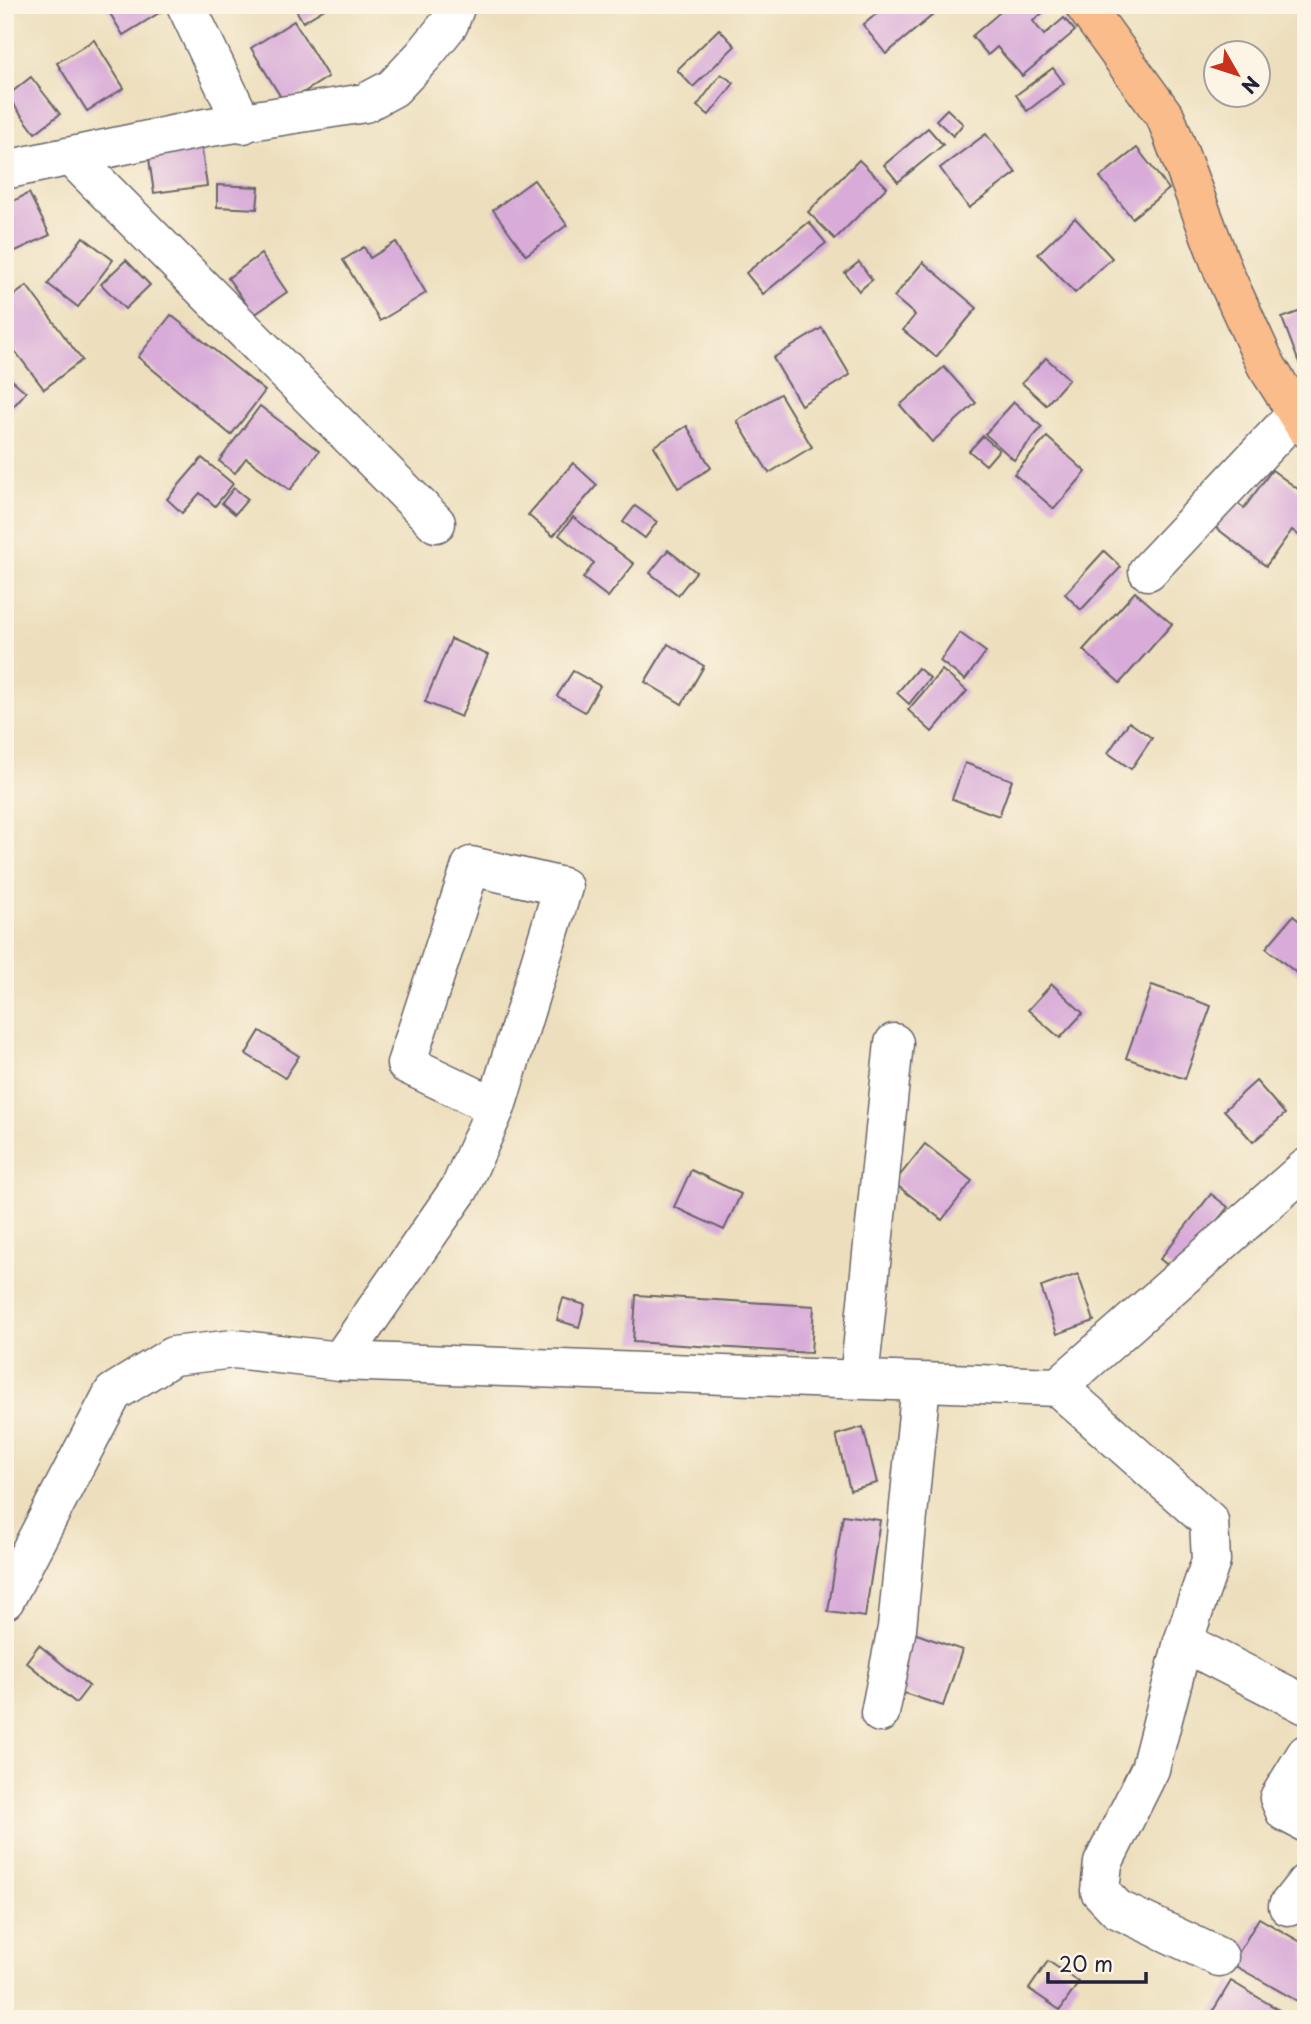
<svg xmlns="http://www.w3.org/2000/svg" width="1311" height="2024" viewBox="0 0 1311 2024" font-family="'Playpen Sans',sans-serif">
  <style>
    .building { fill: #d8abd9 }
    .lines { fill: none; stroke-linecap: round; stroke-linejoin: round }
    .minor-casing { stroke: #696468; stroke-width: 41 }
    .major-casing { stroke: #696468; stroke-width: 41 }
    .minor { stroke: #fff; stroke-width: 38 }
    .major { stroke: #f9bc8a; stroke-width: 38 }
  </style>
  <rect width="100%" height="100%" fill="#fcf5e5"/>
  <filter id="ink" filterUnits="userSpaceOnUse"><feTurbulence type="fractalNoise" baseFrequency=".0143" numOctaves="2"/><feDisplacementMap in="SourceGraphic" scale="14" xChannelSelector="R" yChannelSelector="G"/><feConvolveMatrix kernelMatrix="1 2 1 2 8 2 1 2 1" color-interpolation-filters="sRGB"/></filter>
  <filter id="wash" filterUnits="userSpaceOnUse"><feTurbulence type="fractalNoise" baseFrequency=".00686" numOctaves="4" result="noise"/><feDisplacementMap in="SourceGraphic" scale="28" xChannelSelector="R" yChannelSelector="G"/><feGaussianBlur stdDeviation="1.57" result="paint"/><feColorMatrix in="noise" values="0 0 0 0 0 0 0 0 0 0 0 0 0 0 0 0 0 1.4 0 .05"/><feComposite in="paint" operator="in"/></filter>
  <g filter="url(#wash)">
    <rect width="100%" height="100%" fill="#eddfbd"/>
    <g id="blocks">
      <g class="building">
        <polygon points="105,5 172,5 123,35"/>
        <polygon points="293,5 331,5 303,22"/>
        <polygon points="887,5 937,5 940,9 886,54 863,25"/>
        <polygon points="1002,5 1052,5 1033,21 1044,35 1064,18 1075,31 1022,76 997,47 988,55 972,36 1005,8"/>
        <polygon points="294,21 328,77 285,104 251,48"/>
        <polygon points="719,29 735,46 693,87 677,70"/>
        <polygon points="94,40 124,88 87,111 57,63"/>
        <polygon points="1053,68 1064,83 1027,111 1016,95"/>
        <polygon points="721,74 734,83 709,115 697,106"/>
        <polygon points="31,77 60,114 35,133 7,96"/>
        <polygon points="947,109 963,124 953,136 936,120"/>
        <polygon points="928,128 943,145 898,182 884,165"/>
        <polygon points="986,134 1016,173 969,208 940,168"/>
        <polygon points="201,144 207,186 154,193 148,152"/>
        <polygon points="1137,148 1169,189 1132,218 1100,177"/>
        <polygon points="859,160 887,187 835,239 808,212"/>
        <polygon points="534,180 567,225 526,255 493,210"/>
        <polygon points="217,185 259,187 257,209 217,207"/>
        <polygon points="29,193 50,235 7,255 5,205"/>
        <polygon points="1075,218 1112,258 1075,293 1038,254"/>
        <polygon points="809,222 826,243 763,294 746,273"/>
        <polygon points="83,237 113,260 78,307 48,284"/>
        <polygon points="396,242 426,293 380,321 343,260 364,247 370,258"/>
        <polygon points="261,254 287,292 254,315 228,278"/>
        <polygon points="126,260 150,285 125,309 101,284"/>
        <polygon points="859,262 872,280 859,291 845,273"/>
        <polygon points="923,262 977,308 936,357 903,330 915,315 894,297"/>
        <polygon points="27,286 82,360 44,389 5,338 5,302"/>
        <polygon points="1306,309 1306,366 1301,368 1282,318"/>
        <polygon points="171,315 265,391 231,435 138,357"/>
        <polygon points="822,328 850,375 801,405 773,358"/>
        <polygon points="1046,358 1069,379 1046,405 1022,383"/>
        <polygon points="944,367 976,403 932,442 900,405"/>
        <polygon points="5,374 26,392 5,416"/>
        <polygon points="780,394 812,447 769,473 737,421"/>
        <polygon points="1014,402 1042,427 1014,460 985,434"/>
        <polygon points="260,406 319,451 290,490 246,458 235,473 219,461"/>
        <polygon points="687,426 711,468 678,488 654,446"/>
        <polygon points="983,436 999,450 986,465 969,451"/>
        <polygon points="1047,437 1086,472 1054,509 1014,474"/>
        <polygon points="202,458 233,484 215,506 200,493 182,513 167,499"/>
        <polygon points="573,463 597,485 553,536 528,515"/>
        <polygon points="1272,470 1306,495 1306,534 1302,538 1292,530 1266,566 1215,527 1234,501 1244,508"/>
        <polygon points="234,488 248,499 235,514 222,503"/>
        <polygon points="635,506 657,522 645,538 623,522"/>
        <polygon points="573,517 634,564 608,597 583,578 594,563 559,535"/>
        <polygon points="668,550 696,572 678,595 650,573"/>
        <polygon points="1104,551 1121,567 1081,610 1065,594"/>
        <polygon points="1135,592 1172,624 1120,683 1083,650"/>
        <polygon points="960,633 986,652 965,680 940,661"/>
        <polygon points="451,639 488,655 461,717 425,702"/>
        <polygon points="668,644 704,666 682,704 645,682"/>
        <polygon points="918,668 930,678 909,704 897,693"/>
        <polygon points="942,670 967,691 932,732 908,710"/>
        <polygon points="573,671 600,686 585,712 557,696"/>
        <polygon points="1129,722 1152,738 1131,769 1108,753"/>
        <polygon points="965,763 1012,780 999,816 952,799"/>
        <polygon points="1293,916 1306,926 1306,981 1266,948"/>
        <polygon points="1052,984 1083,1013 1060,1038 1028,1010"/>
        <polygon points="1152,985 1211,1006 1185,1079 1126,1058"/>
        <polygon points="260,1031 299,1056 285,1078 246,1054"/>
        <polygon points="1256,1081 1285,1114 1253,1142 1224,1110"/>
        <polygon points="925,1144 972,1181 942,1220 894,1183"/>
        <polygon points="691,1170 741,1194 724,1230 674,1207"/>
        <polygon points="1211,1194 1228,1207 1176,1272 1160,1259"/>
        <polygon points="1078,1274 1094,1321 1057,1334 1041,1287"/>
        <polygon points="636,1295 814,1306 811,1353 633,1342"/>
        <polygon points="563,1298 585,1305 579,1327 557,1320"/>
        <polygon points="863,1427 877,1483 850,1490 836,1435"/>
        <polygon points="843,1515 880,1520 865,1617 828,1612"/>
        <polygon points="911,1632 962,1650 943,1706 892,1689"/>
        <polygon points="39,1645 89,1686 76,1703 26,1662"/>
        <polygon points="1259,1918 1306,1945 1306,1991 1299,2002 1232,1964"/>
        <polygon points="1048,1961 1079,1982 1060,2010 1029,1989"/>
        <polygon points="1231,1981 1294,2019 1208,2019"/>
      </g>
    </g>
  </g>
  <g filter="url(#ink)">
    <use href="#blocks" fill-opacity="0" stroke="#696468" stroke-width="2"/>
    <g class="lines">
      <g class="minor-casing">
        <g id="minor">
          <polyline points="186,5 243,124"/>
          <polyline points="72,157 436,523"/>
          <polyline points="5,170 205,128 365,103 393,88 424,55 449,24 456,5"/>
          <polyline points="1148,571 1295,415"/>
          <polyline points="340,1361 460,1188 496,1107 563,887 471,866 406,1064 496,1107"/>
          <polyline points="859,1379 894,1043"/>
          <polyline points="1058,1387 1306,1168"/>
          <polyline points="5,1600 113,1393 173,1356 234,1349 340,1361 1058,1387 1209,1521 1211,1561 1183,1642 1150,1769 1103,1863 1100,1891 1117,1909 1219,1957"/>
          <polyline points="1183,1642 1306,1705"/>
          <polyline points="880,1713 897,1628 921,1383"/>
          <polyline points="1306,1754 1279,1798 1285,1812 1306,1823"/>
          <polyline points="1288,1906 1306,1883"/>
        </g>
      </g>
      <g class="major-casing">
        <polyline id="major" points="1084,5 1166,118 1224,273 1266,365 1306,428"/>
      </g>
      <use href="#minor" class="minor"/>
      <use href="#major" class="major"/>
    </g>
  </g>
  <rect width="1311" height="2024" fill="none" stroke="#fcf5e5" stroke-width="28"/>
  <g transform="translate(1237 74) rotate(129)"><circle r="33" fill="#fcf5e5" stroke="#a5a1a1" stroke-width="2"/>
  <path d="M0-5L12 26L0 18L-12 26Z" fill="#c8321e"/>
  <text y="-10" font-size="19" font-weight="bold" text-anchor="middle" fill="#22223b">N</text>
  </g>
  <path d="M1048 1972v10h98v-10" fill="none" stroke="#22223b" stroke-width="3.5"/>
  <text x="1059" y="1972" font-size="21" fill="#22223b" stroke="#fcf5e5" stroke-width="5" paint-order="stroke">20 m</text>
</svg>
